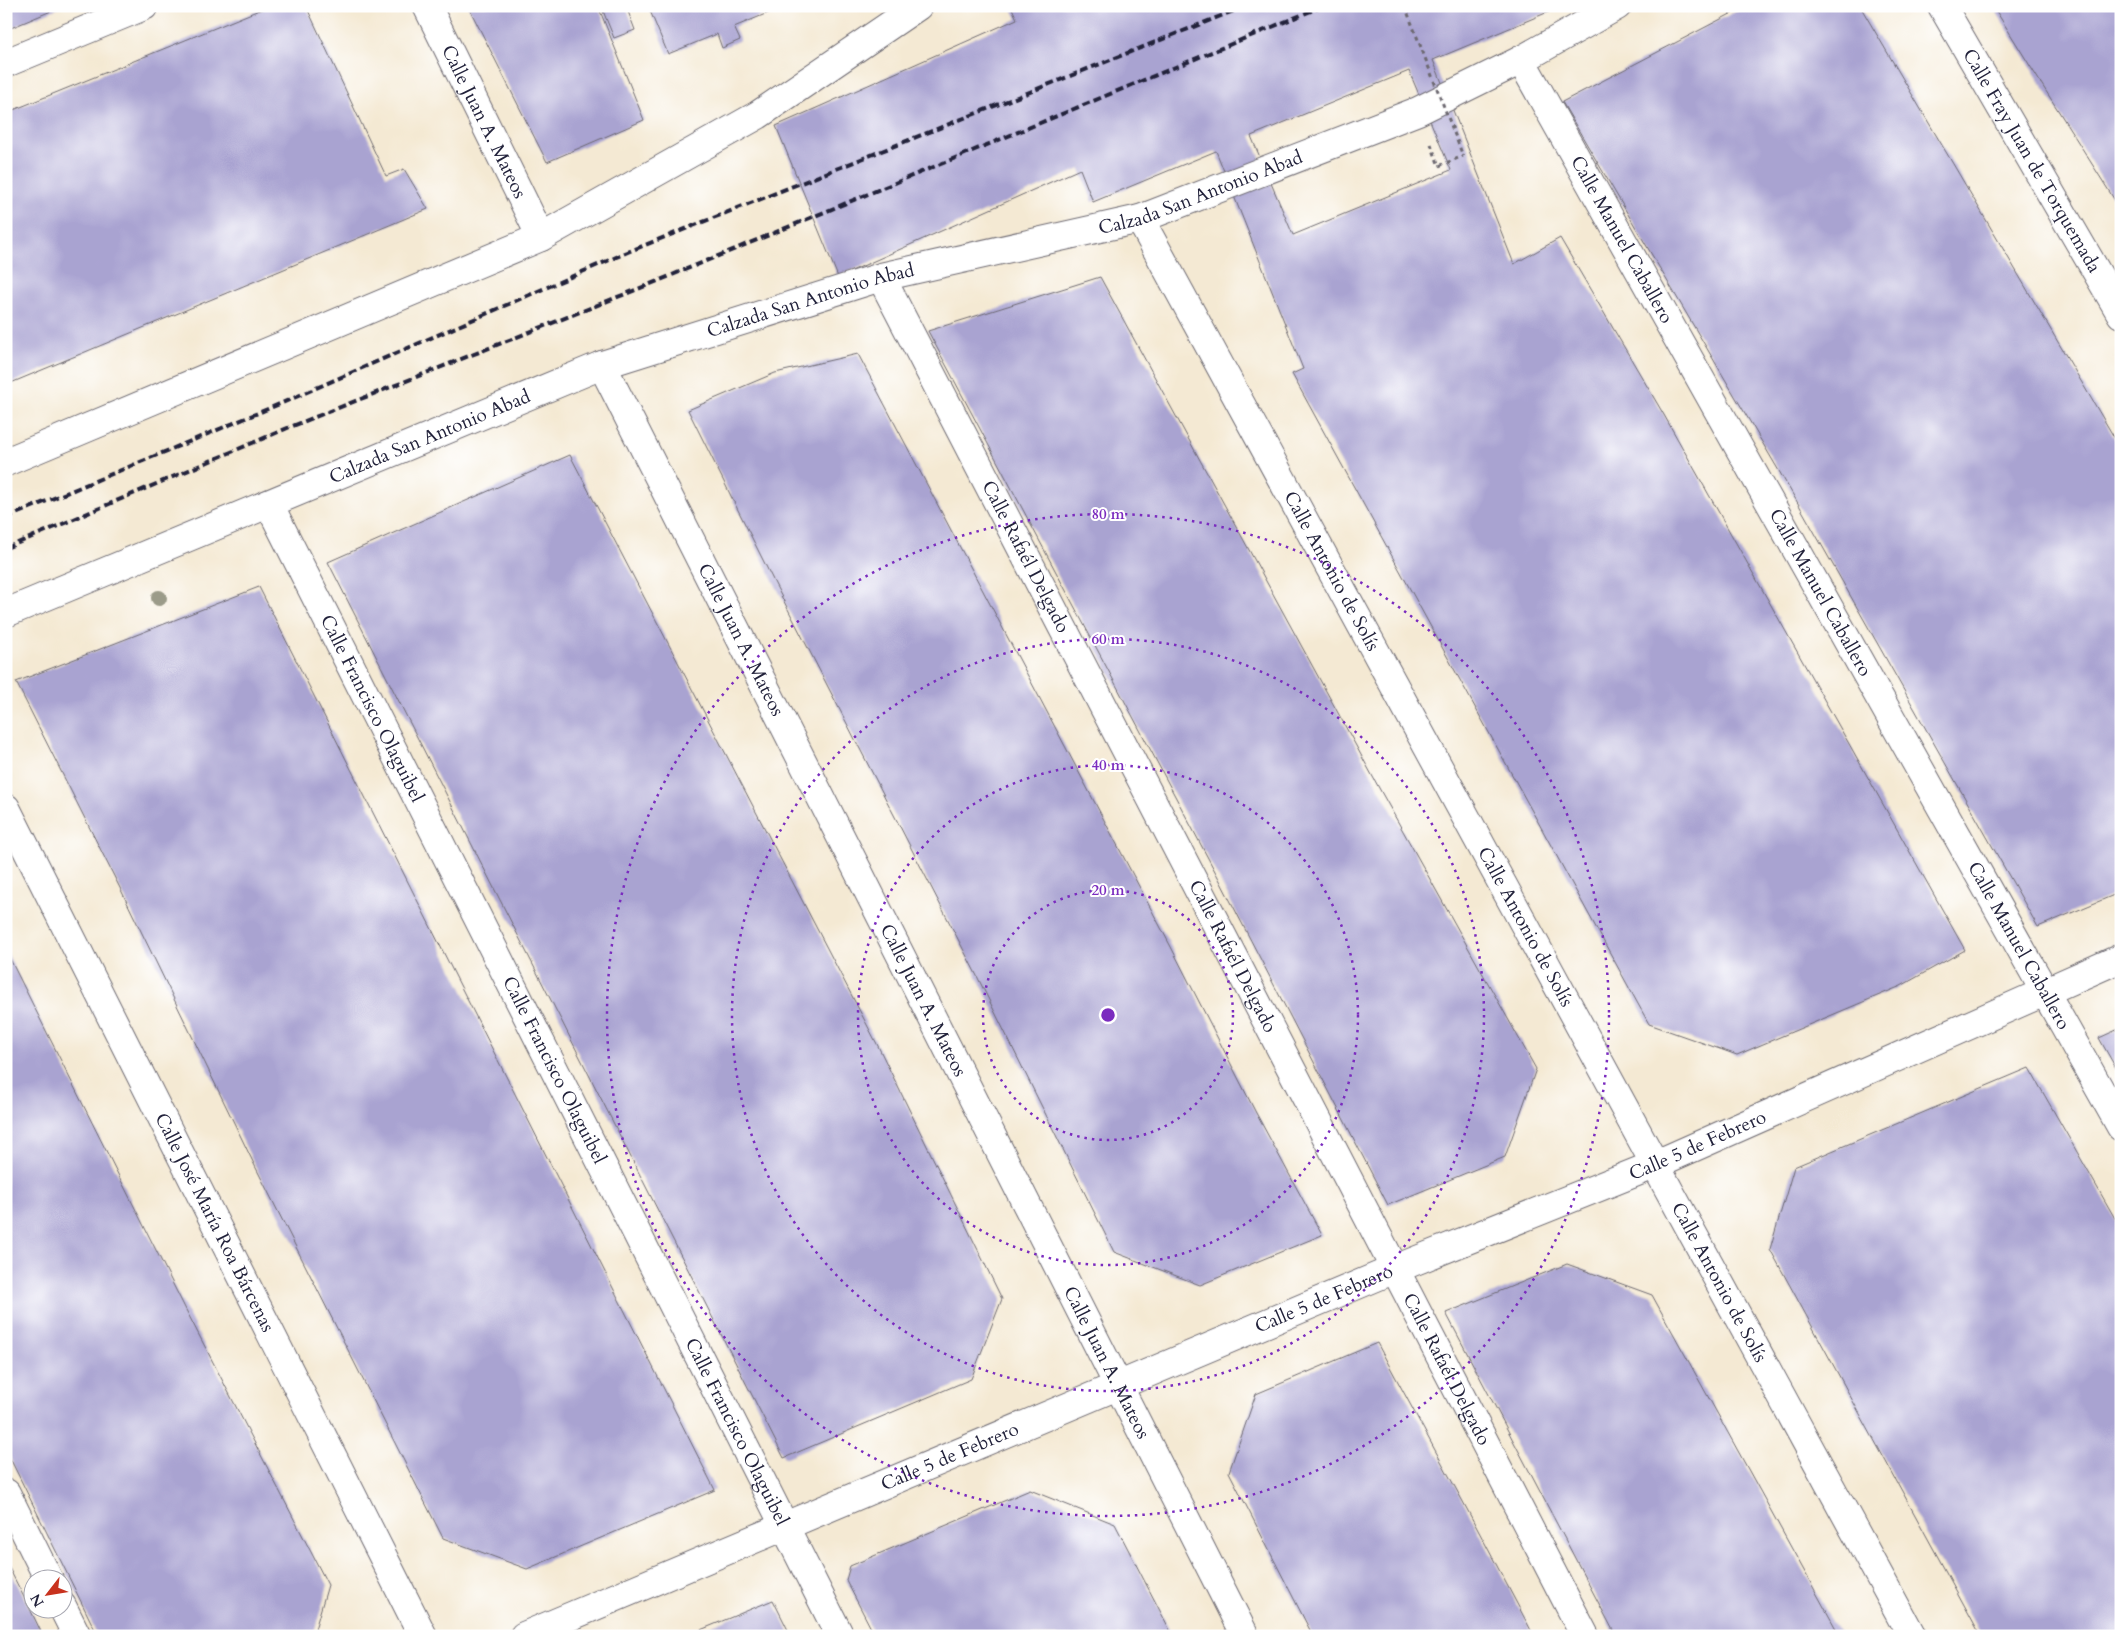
<svg xmlns="http://www.w3.org/2000/svg" width="2127" height="1642" viewBox="0 0 2127 1642" font-family="Cardo,serif">
  <style>
    .building { fill: #a9a3d1; fill-rule: evenodd }
    .lines { fill: none; stroke-linecap: round; stroke-linejoin: round }
    .street-casing { stroke: #6c6870; stroke-width: 30 }
    .secondary-casing { stroke: #6c6870; stroke-width: 30 }
    .highway-casing { stroke: #6c6870; stroke-width: 30 }
    .path { stroke: #6c6870; stroke-width: 3; stroke-dasharray: 4 4; stroke-linecap: butt }
    .street { stroke: #fff; stroke-width: 28 }
    .secondary { stroke: #fff; stroke-width: 28 }
    .highway { stroke: #fff; stroke-width: 28 }
    .rail { stroke: #22223b; stroke-width: 4; stroke-dasharray: 8 4; stroke-linecap: butt }
    .path-bridge { stroke: #6c6870; stroke-width: 3; stroke-dasharray: 4 4; stroke-linecap: butt }
    .tree { fill: #9b9b89 }
    .ring { fill: none; stroke: #7b2cbf; stroke-width: 2.5; stroke-dasharray: 2.5 5 }
    .labels { text-anchor: middle; dominant-baseline: central; stroke-width: 4; stroke-linejoin: round; paint-order: stroke }
    .street-label { font-size: 19px; fill: #22223b; stroke: #fff }
    .centre { fill: #7b2cbf; stroke: #fff; stroke-width: 2.5 }
    .ring-label { font-size: 15px; text-anchor: middle; font-weight: bold; fill: #7b2cbf; stroke: #fff; stroke-width: 4; stroke-linejoin: round; paint-order: stroke }
  </style>
  <rect width="100%" height="100%" fill="#fff"/>
  <filter id="ink" filterUnits="userSpaceOnUse"><feTurbulence type="fractalNoise" baseFrequency=".02" numOctaves="2"/><feDisplacementMap in="SourceGraphic" scale="10" xChannelSelector="R" yChannelSelector="G"/><feConvolveMatrix kernelMatrix="1 2 1 2 8 2 1 2 1" color-interpolation-filters="sRGB"/></filter>
  <filter id="wash" filterUnits="userSpaceOnUse"><feTurbulence type="fractalNoise" baseFrequency=".0096" numOctaves="4" result="noise"/><feDisplacementMap in="SourceGraphic" scale="20" xChannelSelector="R" yChannelSelector="G"/><feGaussianBlur stdDeviation="1.12" result="paint"/><feColorMatrix in="noise" values="0 0 0 0 0 0 0 0 0 0 0 0 0 0 0 0 0 1.4 0 .05"/><feComposite in="paint" operator="in"/></filter>
  <g filter="url(#wash)">
    <rect width="100%" height="100%" fill="#f4e9d3"/>
    <g id="blocks">
      <g class="building">
        <polygon points="6,6 63,6 6,30"/>
        <polygon points="269,6 306,6 386,176 404,169 428,209 6,385 6,113"/>
        <polygon points="468,6 598,6 644,120 547,162"/>
        <polygon points="601,6 626,6 635,30 614,38"/>
        <polygon points="648,6 785,6 734,27 740,40 722,48 717,34 668,54"/>
        <path d="M 1011,6 L 1551,6 L 1553,10 L 1433,60 L 1514,264 L 1560,238 L 1664,415 L 1965,950 L 1901,986 L 1737,1055 L 1649,1024 L 1292,374 L 1303,369 L 1216,151 L 1093,202 L 1080,169 L 838,277 L 776,126 L 1017,19 ZM 1409,71 L 1451,170 L 1293,235 L 1251,136 Z"/>
        <polygon points="1746,6 1860,6 2121,449 2121,892 2038,927 1799,505 1562,102"/>
        <polygon points="1993,6 2121,6 2121,210 2032,69"/>
        <polygon points="1100,277 1379,788 1536,1069 1505,1157 1388,1205 1217,875 928,331"/>
        <polygon points="858,354 1170,945 1256,1113 1322,1235 1200,1285 1114,1252 977,976 775,584 688,410 775,373"/>
        <polygon points="570,455 877,1044 1002,1299 971,1379 784,1458 328,562"/>
        <polygon points="259,587 715,1490 527,1569 443,1538 255,1166 122,892 16,682"/>
        <polygon points="6,951 185,1308 328,1585 313,1636 98,1636 6,1450"/>
        <polygon points="2121,1028 2121,1077 2099,1038"/>
        <polygon points="2029,1068 2121,1229 2121,1636 1981,1636 1770,1249 1794,1167"/>
        <polygon points="1567,1264 1652,1295 1840,1636 1616,1636 1446,1313"/>
        <polygon points="1377,1343 1468,1511 1534,1636 1313,1636 1229,1472 1256,1394"/>
        <polygon points="1030,1490 1115,1524 1173,1636 875,1636 846,1580 850,1566"/>
        <polygon points="6,1562 31,1611 43,1636 6,1636"/>
        <polygon points="773,1600 791,1636 686,1636"/>
      </g>
    </g>
  </g>
  <g filter="url(#ink)">
    <use href="#blocks" fill-opacity="0" stroke="#6c6870" stroke-width="1"/>
    <g class="lines">
      <g class="street-casing">
        <g id="street">
          <path id="s1" d="M 427,6 L 541,237"/>
          <path id="s2" d="M 1942,6 L 2121,314"/>
          <path id="s3" d="M 1521,60 L 2121,1127"/>
          <polyline points="6,63 144,6"/>
          <path id="s4" d="M 1140,219 L 1912,1636"/>
          <path id="s5" d="M 881,277 L 1585,1636"/>
          <path id="s6" d="M 269,504 L 840,1636"/>
          <path id="s7" d="M 6,808 L 423,1636"/>
          <polyline points="6,1493 49,1580"/>
          <polyline points="62,1606 77,1636"/>
          <path id="s8" d="M 524,1636 L 1395,1269 L 1654,1165 L 2121,958"/>
        </g>
      </g>
      <g class="secondary-casing">
        <g id="secondary">
          <path id="s9" d="M 602,365 L 1245,1636"/>
        </g>
      </g>
      <g class="highway-casing">
        <g id="highway">
          <polyline points="6,462 541,237 758,115 918,6"/>
          <path id="s10" d="M 6,613 L 602,365 L 881,277 L 1140,219 L 1418,111 L 1521,60 L 1617,6"/>
        </g>
      </g>
      <polyline class="path" points="1431,144 1439,166 1463,156"/>
      <use href="#street" class="street"/>
      <use href="#secondary" class="secondary"/>
      <use href="#highway" class="highway"/>
      <g class="rail">
        <polyline points="6,518 282,403 630,251 1246,6"/>
        <polyline points="6,548 290,427 648,285 1323,6"/>
      </g>
      <polyline class="path-bridge" points="1405,6 1463,156"/>
    </g>
    <circle class="tree" cx="159" cy="598" r="8"/>
  </g>
  <g class="ring">
    <circle cx="1108" cy="1015" r="125"/>
    <circle cx="1108" cy="1015" r="250"/>
    <circle cx="1108" cy="1015" r="376"/>
    <circle cx="1108" cy="1015" r="501"/>
  </g>
  <g class="labels">
    <g class="street-label">
      <text stroke="none"><textPath href="#s1" startOffset="129">Calle Juan A. Mateos</textPath></text>
      <text stroke="none"><textPath href="#s2" startOffset="179">Calle Fray Juan de Torquemada</textPath></text>
      <text stroke="none"><textPath href="#s10" startOffset="1269">Calzada San Antonio Abad</textPath></text>
      <text stroke="none"><textPath href="#s3" startOffset="206">Calle Manuel Caballero</textPath></text>
      <text stroke="none"><textPath href="#s10" startOffset="864">Calzada San Antonio Abad</textPath></text>
      <text stroke="none"><textPath href="#s10" startOffset="459">Calzada San Antonio Abad</textPath></text>
      <text stroke="none"><textPath href="#s5" startOffset="315">Calle Rafaél Delgado</textPath></text>
      <text stroke="none"><textPath href="#s4" startOffset="401">Calle Antonio de Solís</textPath></text>
      <text stroke="none"><textPath href="#s3" startOffset="611">Calle Manuel Caballero</textPath></text>
      <text stroke="none"><textPath href="#s9" startOffset="308">Calle Juan A. Mateos</textPath></text>
      <text stroke="none"><textPath href="#s6" startOffset="229">Calle Francisco Olaguibel</textPath></text>
      <text stroke="none"><textPath href="#s4" startOffset="806">Calle Antonio de Solís</textPath></text>
      <text stroke="none"><textPath href="#s3" startOffset="1016">Calle Manuel Caballero</textPath></text>
      <text stroke="none"><textPath href="#s5" startOffset="765">Calle Rafaél Delgado</textPath></text>
      <text stroke="none"><textPath href="#s9" startOffset="712">Calle Juan A. Mateos</textPath></text>
      <text stroke="none"><textPath href="#s6" startOffset="634">Calle Francisco Olaguibel</textPath></text>
      <text stroke="none"><textPath href="#s8" startOffset="1272">Calle 5 de Febrero</textPath></text>
      <text stroke="none"><textPath href="#s7" startOffset="464">Calle José María Roa Bárcenas</textPath></text>
      <text stroke="none"><textPath href="#s4" startOffset="1211">Calle Antonio de Solís</textPath></text>
      <text stroke="none"><textPath href="#s8" startOffset="868">Calle 5 de Febrero</textPath></text>
      <text stroke="none"><textPath href="#s9" startOffset="1118">Calle Juan A. Mateos</textPath></text>
      <text stroke="none"><textPath href="#s5" startOffset="1230">Calle Rafaél Delgado</textPath></text>
      <text stroke="none"><textPath href="#s6" startOffset="1039">Calle Francisco Olaguibel</textPath></text>
      <text stroke="none"><textPath href="#s8" startOffset="462">Calle 5 de Febrero</textPath></text>
    </g>
  </g>
  <circle cx="1108" cy="1015" r="8" class="centre"/>
  <g class="ring-label">
    <text x="1108" y="519">80 m</text>
    <text x="1108" y="644">60 m</text>
    <text x="1108" y="770">40 m</text>
    <text x="1108" y="895">20 m</text>
  </g>
  <rect width="2127" height="1642" fill="none" stroke="#fff" stroke-width="25"/>
  <g transform="translate(48 1594) rotate(239)"><circle r="24" fill="#ffffff" stroke="#a7a7b1"/>
  <path d="M0-4L9 19L0 12L-9 19Z" fill="#c8321e"/>
  <text y="-8" font-size="14" font-weight="bold" text-anchor="middle" fill="#22223b">N</text>
  </g>
</svg>
